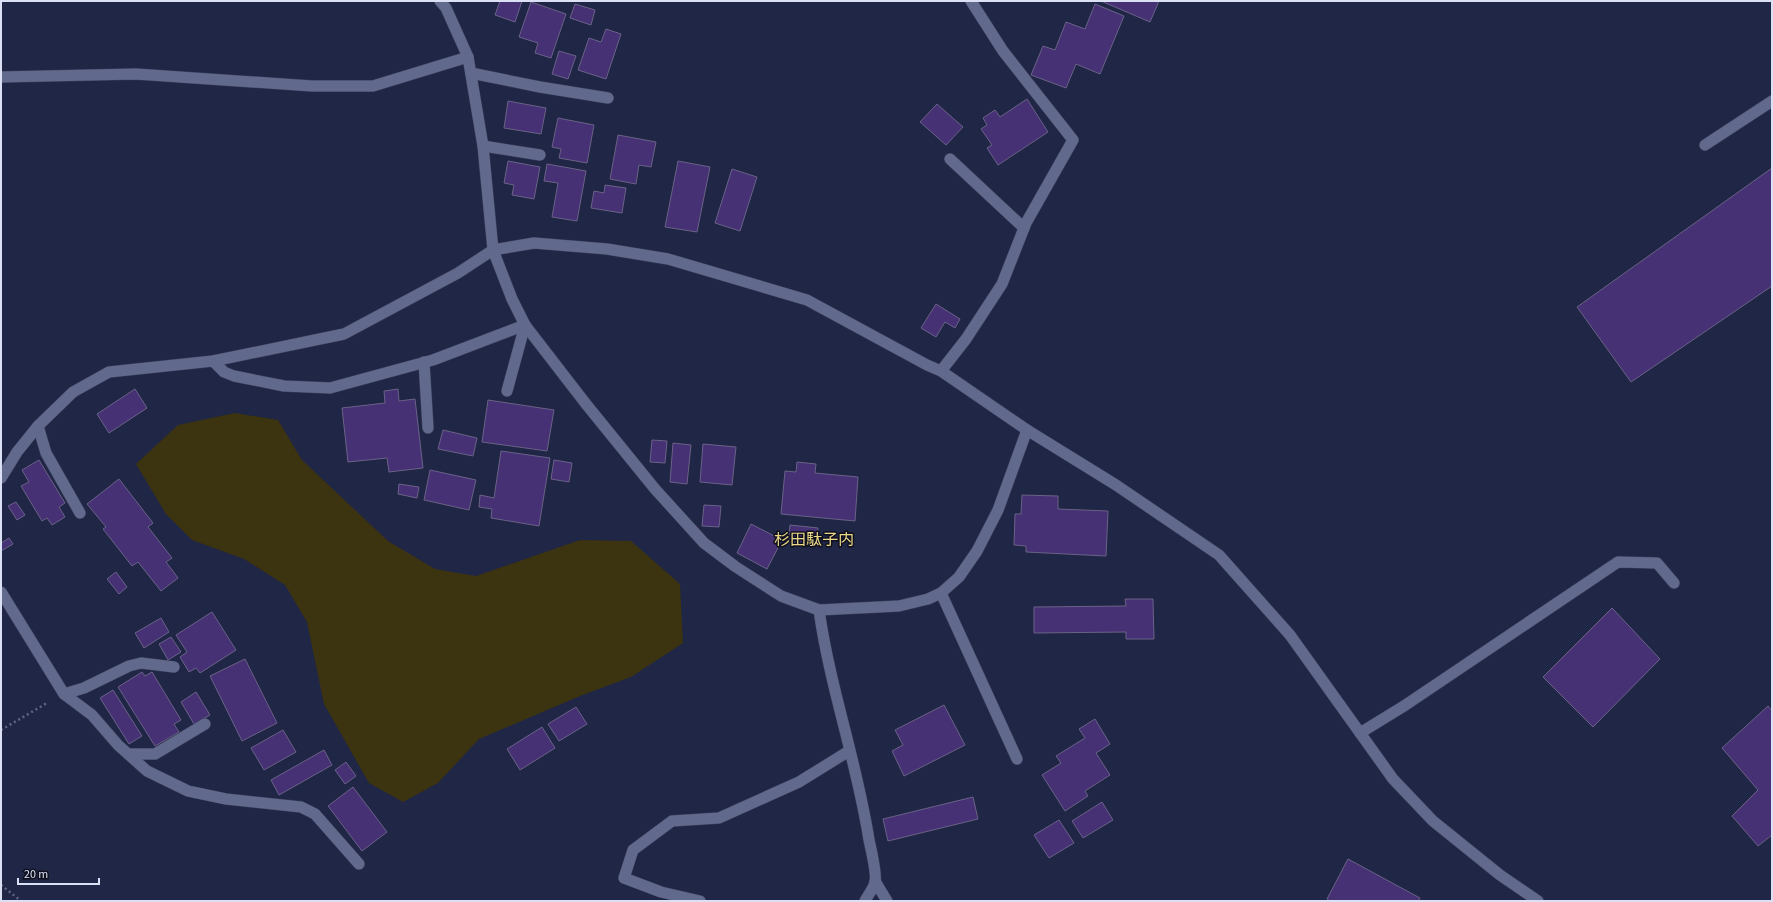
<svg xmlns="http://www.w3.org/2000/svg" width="1773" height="902" viewBox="0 0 1773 902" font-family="'Source Sans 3','Noto Sans JP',sans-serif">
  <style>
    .green { fill: #3c3311 }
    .building { fill: #463175; stroke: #6a6287 }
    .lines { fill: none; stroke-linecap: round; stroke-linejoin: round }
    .service-casing { stroke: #3d405b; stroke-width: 12 }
    .minor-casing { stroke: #3d405b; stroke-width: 12 }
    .path { stroke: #616682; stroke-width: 2.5; stroke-dasharray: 2 3; stroke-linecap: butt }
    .service { stroke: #61698d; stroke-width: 11 }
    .minor { stroke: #61698d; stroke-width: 11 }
    .labels { text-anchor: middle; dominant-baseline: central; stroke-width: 3; stroke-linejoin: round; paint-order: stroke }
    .quarter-label { font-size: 16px; fill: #edd88a; stroke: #0e101e }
  </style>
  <rect width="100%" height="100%" fill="#202645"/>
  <polygon class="green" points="235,413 278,420 302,460 388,541 435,569 476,576 580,540 631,541 680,584 683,643 631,677 580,696 479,739 438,783 403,802 369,783 324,704 307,622 285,585 244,559 192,540 166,514 136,464 178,425"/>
  <g class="building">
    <polygon points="500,1 522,1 515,22 495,15"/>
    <polygon points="1101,1 1159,1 1150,22"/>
    <polygon points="531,2 566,14 551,58 535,53 538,43 519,37"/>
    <polygon points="575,4 595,10 591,25 570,18"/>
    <polygon points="1095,4 1124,16 1100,74 1076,64 1066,88 1031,75 1043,46 1055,50 1066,22 1085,29"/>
    <polygon points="606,29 621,34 606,79 578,70 589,38 601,42"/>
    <polygon points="559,51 576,56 568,79 552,74"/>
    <polygon points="1027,99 1048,132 998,165 987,148 992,145 981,129 987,125 983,118 995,110 1000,117"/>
    <polygon points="508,101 546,108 541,134 504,128"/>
    <polygon points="937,104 963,127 946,145 920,122"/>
    <polygon points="558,118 594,125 587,163 559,158 561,149 552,147"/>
    <polygon points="618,135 656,142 651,167 639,165 636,184 610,179"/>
    <polygon points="508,161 540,167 534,199 512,195 514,185 504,183"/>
    <polygon points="678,161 710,167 697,232 665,227"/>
    <polygon points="547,164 586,171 577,221 552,217 558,183 544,181"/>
    <polygon points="1772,168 1772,286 1631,382 1577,307"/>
    <polygon points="732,169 757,177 740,231 715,223"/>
    <polygon points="605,185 626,188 622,213 591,208 594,191 604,193"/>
    <polygon points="936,304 960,319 955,328 945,322 936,337 921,328"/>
    <polygon points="135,389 147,408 109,433 97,414"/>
    <polygon points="398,389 399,401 415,399 423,468 389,472 387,458 348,462 342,408 385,403 384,391"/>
    <polygon points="488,400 554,410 547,451 482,442"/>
    <polygon points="443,430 477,438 473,456 438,449"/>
    <polygon points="652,440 667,441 665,463 650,462"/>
    <polygon points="673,443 691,445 687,484 670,482"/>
    <polygon points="703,444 736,447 732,485 700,482"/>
    <polygon points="501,451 550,458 539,526 491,518 492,509 479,507 480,495 494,498"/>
    <polygon points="39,460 65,503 59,507 65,517 52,525 47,518 42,521 21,486 29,482 22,470"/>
    <polygon points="554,460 572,463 569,482 551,479"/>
    <polygon points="797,462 816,464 815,473 858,477 855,521 781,514 785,471 796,472"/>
    <polygon points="430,470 476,480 469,510 424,500"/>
    <polygon points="119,479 153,523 148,527 172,558 166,562 178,578 161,591 138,562 132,566 103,529 106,527 87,504"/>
    <polygon points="399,484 419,487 417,498 398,494"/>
    <polygon points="1022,495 1058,496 1058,509 1108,511 1106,556 1026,552 1026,546 1014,545 1015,514 1021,514"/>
    <polygon points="16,502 25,515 17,520 8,506"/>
    <polygon points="704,505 721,506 719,527 702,526"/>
    <polygon points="751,524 782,540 767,569 737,553"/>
    <polygon points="790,525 818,528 816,545 788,542"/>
    <polygon points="9,538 13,544 1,551 1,543"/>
    <polygon points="116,572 127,587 119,594 107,579"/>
    <polygon points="1125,599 1153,599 1154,639 1126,639 1126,632 1034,633 1034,607 1126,606"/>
    <polygon points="1612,608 1660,659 1593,727 1543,677"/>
    <polygon points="212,612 236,650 200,673 196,668 189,672 180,657 187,652 176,635"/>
    <polygon points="161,618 169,632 144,648 135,633"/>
    <polygon points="171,637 181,652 168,660 159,644"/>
    <polygon points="245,659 277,723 242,741 210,676"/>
    <polygon points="142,672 145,676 152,672 181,720 174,724 179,732 155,746 118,687"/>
    <polygon points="113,690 142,736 129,744 100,698"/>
    <polygon points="196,692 210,715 194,724 181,702"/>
    <polygon points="944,705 965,745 904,776 892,751 903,745 895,730"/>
    <polygon points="1768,706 1772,711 1772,835 1758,846 1732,816 1758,790 1722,748"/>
    <polygon points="576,707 587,724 559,741 548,724"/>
    <polygon points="1095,719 1110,744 1096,753 1110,775 1085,791 1088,796 1065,811 1042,775 1061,763 1056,756 1085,738 1079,729"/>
    <polygon points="542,727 555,748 520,770 507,749"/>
    <polygon points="283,730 296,752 264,770 251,748"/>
    <polygon points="324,750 332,765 279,795 271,780"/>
    <polygon points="346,762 356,776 345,784 335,770"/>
    <polygon points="353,787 387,832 362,851 328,806"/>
    <polygon points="973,797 978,819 888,841 883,819"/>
    <polygon points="1102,802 1113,820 1083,838 1072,821"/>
    <polygon points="1059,820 1074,843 1049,858 1034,835"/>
    <polygon points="1348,859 1420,898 1418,901 1330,901 1327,899"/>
  </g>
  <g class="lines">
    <g class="service-casing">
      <g id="service">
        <polyline points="1705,145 1772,101"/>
        <polyline points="1360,733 1404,706 1618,562 1657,563 1674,583"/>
        <polyline points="128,754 155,754 205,724"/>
      </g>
    </g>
    <g class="minor-casing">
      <g id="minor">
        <polyline points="440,1 446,8 468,57 483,146 493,250 534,243 607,249 668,259 807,300 927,365 941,371 1027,430 1116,485 1219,555 1290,635 1393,779 1433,821 1500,875 1538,901"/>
        <polyline points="471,73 540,87 608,98"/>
        <polyline points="1,77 136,74 312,86 373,86 468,57"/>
        <polyline points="483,146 540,155"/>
        <polyline points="950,159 1024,228"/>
        <polyline points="213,361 224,372 234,376 284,386 330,388 433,360 525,325"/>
        <polyline points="424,362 428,428"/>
        <polyline points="941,371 966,339 1002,284 1026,223 1073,140 1003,51 971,1"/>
        <polyline points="507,391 525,325"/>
        <polyline points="38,426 46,453 80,513"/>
        <polyline points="1,478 17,452 38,426 73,392 109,372 213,361 344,334 458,273 493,250 512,299 525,325 586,404 655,489 704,543 736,567 781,596 819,610 899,606 928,599 941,593 959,577 977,551 998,510 1027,430"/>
        <polyline points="1,592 64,694 84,688 129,666 141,663 174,667"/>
        <polyline points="941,593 1017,759"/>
        <path d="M 819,610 C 830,688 857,762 869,840 C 871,849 877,874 875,882 C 874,888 868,895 865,901"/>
        <polyline points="64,694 92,715 118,745 147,771 188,791 226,799 301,807 315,814 359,864"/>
        <polyline points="875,881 887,901"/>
        <polyline points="700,901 661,892 624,878 633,850 672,821 719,818 799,782 849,751"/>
      </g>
    </g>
    <g class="path">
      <polyline points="1,730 47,703"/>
      <polyline points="1,885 21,901"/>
    </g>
    <use href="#service" class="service"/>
    <use href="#minor" class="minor"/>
  </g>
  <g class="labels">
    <g class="quarter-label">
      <text x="814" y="540">杉田駄子内</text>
    </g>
  </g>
  <rect width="1773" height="902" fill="none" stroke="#dbe0f5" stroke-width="4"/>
  <path d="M18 878v6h81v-6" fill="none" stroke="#dbe0f5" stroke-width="2"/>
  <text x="24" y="878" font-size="12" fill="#dbe0f5" stroke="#0e101e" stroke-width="3" paint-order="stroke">20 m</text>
</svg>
